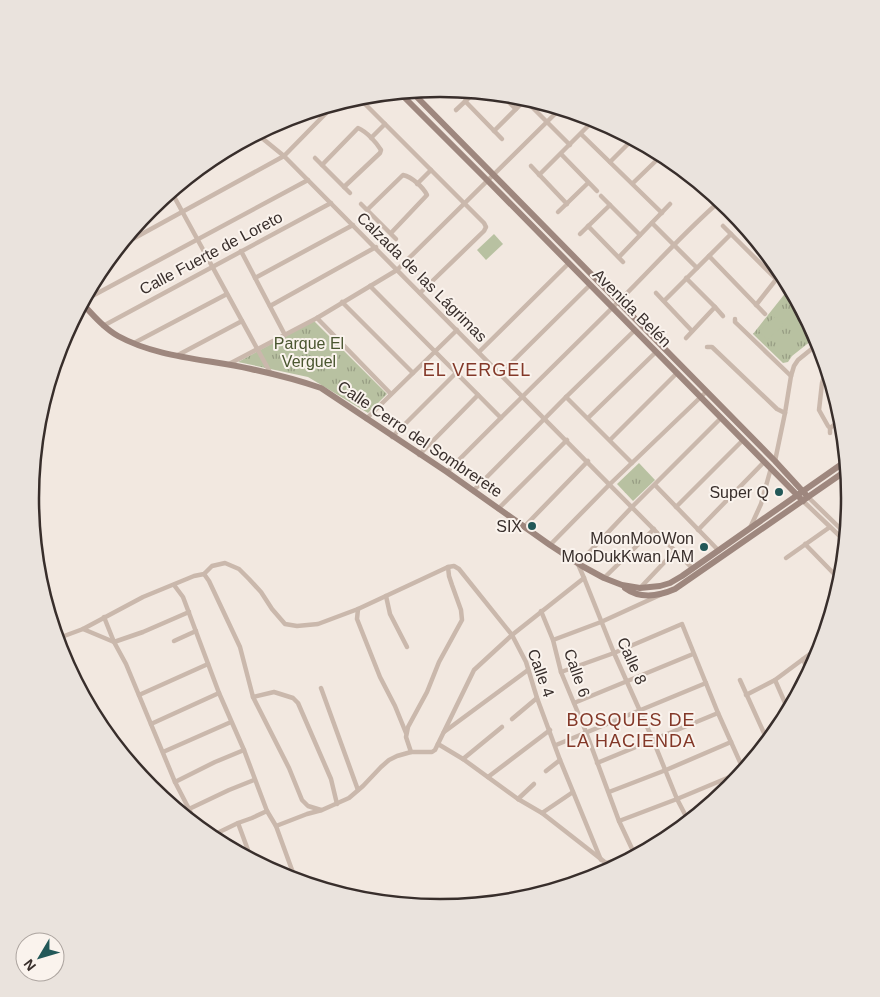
<svg xmlns="http://www.w3.org/2000/svg" width="880" height="997" viewBox="0 0 880 997" font-family="Helvetica,sans-serif">
  <style>
    .park { fill: url(#park-tufts) }
    .garden { fill: #b8c1a1 }
    .lines { fill: none; stroke-linecap: round; stroke-linejoin: round }
    .street { stroke: #cab8ac; stroke-width: 4.5 }
    .secondary { stroke: #9e877e; stroke-width: 6 }
    .poi-dot { fill: #225858; stroke: #faf3ed; stroke-width: 2 }
    .labels { text-anchor: middle; dominant-baseline: central; stroke-width: 4; stroke-linejoin: round; paint-order: stroke }
    .street-label { font-size: 16px; fill: #382e2b; stroke: #faf3ed }
    .park-label { font-size: 16px; fill: #4a5630; stroke: #faf3ed }
    .poi-label { font-size: 16px; fill: #382e2b; stroke: #faf3ed; text-anchor: end }
    .neighbourhood-label { font-size: 18px; letter-spacing: 1px; fill: #833828; stroke: #faf3ed }
    .rim { fill: none; stroke: #382e2b; stroke-width: 2.5 }
  </style>
  <defs>
    <pattern id="park-tufts" width="24" height="20" patternUnits="userSpaceOnUse" patternTransform="scale(1.25)"><rect width="24" height="20" fill="#b8c1a1"/><path d="M3 7l-1-3M5 7V3M7 7l1-3M15 17l-1-3M17 17v-4M19 17l1-3" fill="none" stroke="#979d83"/></pattern>
  </defs>
  <rect width="100%" height="100%" fill="#f2e8e0"/>
  <g class="park">
    <path d="M 787,291 C 788,297 790,299 796,300 L 816,337 L 792,356 L 788,362 L 783,363 L 753,334 Z"/>
    <polygon points="314,321 387,394 368,413 308,377 238,362"/>
    <polygon points="639,463 655,480 633,501 617,484"/>
  </g>
  <g class="garden">
    <polygon points="494,234 503,244 486,260 477,250"/>
    <polygon points="776,316 784,325 767,340 759,331"/>
  </g>
  <g class="lines">
    <g class="street">
      <polyline points="501,95 516,109"/>
      <polyline points="358,97 484,223 486,227 484,231 420,293"/>
      <polyline points="525,100 570,145"/>
      <polyline points="465,101 502,139"/>
      <polyline points="456,110 475,92"/>
      <polyline points="494,131 527,98"/>
      <polyline points="257,134 284,156 693,569"/>
      <polyline points="581,134 662,213"/>
      <polyline points="625,135 631,141"/>
      <polyline points="371,138 385,124"/>
      <polyline points="561,154 597,191"/>
      <polyline points="315,158 350,193"/>
      <polyline points="610,162 633,139"/>
      <polyline points="206,163 291,117"/>
      <path d="M 322,165 L 358,128 C 367,132 376,142 381,150 L 380,153 L 344,187"/>
      <polyline points="531,166 567,204"/>
      <polyline points="539,175 595,119"/>
      <polyline points="633,183 662,155"/>
      <polyline points="417,184 431,170"/>
      <polyline points="171,191 271,374"/>
      <polyline points="601,196 640,235"/>
      <polyline points="361,204 396,239"/>
      <path d="M 367,210 L 403,175 C 412,177 423,187 427,195 L 391,233"/>
      <polyline points="558,212 588,183"/>
      <polyline points="652,223 697,268"/>
      <polyline points="588,226 623,262"/>
      <polyline points="723,226 776,279"/>
      <polyline points="580,234 610,205"/>
      <polyline points="120,246 284,156 335,104"/>
      <polyline points="241,251 285,335"/>
      <polyline points="709,256 765,314"/>
      <polyline points="619,257 670,204"/>
      <polyline points="255,278 353,225"/>
      <polyline points="370,286 501,418"/>
      <polyline points="656,293 692,331"/>
      <polyline points="83,301 308,180"/>
      <polyline points="664,301 731,234"/>
      <polyline points="342,302 413,373"/>
      <polyline points="756,305 782,272"/>
      <polyline points="270,306 376,247"/>
      <polyline points="715,307 723,316"/>
      <polyline points="317,318 391,394"/>
      <polyline points="735,319 735,322 791,376"/>
      <polyline points="103,326 331,203"/>
      <polyline points="686,338 715,307 686,278"/>
      <polyline points="134,343 227,294"/>
      <polyline points="707,347 712,347 777,409 785,413"/>
      <polyline points="479,352 569,263"/>
      <polyline points="178,355 242,321"/>
      <polyline points="229,364 317,318 397,270 560,109"/>
      <polyline points="500,374 590,285"/>
      <polyline points="829,375 823,380 822,383 819,410 828,426 830,428 830,433"/>
      <polyline points="566,397 632,463"/>
      <polyline points="588,418 656,352"/>
      <polyline points="366,419 457,330"/>
      <polyline points="830,428 842,419"/>
      <polyline points="392,437 456,373"/>
      <polyline points="610,440 677,373"/>
      <polyline points="419,455 478,395"/>
      <polyline points="775,461 785,413 791,376 794,366 798,360 819,343"/>
      <path d="M 447,472 C 501,417 557,363 612,308 C 648,273 682,234 720,201"/>
      <polyline points="655,485 719,551"/>
      <polyline points="473,491 566,397 635,330"/>
      <polyline points="808,497 846,534"/>
      <polyline points="803,501 846,542"/>
      <polyline points="676,507 743,440"/>
      <polyline points="498,509 567,440"/>
      <polyline points="524,527 588,461"/>
      <polyline points="750,528 761,504 771,468"/>
      <polyline points="698,530 764,462"/>
      <polyline points="805,544 841,581"/>
      <polyline points="550,545 610,484 706,392"/>
      <polyline points="786,558 830,527"/>
      <polyline points="204,574 209,581 240,647 253,697 289,768 302,800 308,806 321,810"/>
      <polyline points="604,578 654,529"/>
      <polyline points="174,585 183,597 219,693 244,750 267,811 276,826 296,881"/>
      <polyline points="641,587 675,551"/>
      <polyline points="386,596 390,614 407,647"/>
      <polyline points="358,609 357,619 380,677 395,706 406,733"/>
      <polyline points="541,611 553,640 561,672 586,732 619,821 634,853"/>
      <polyline points="104,617 114,642 126,664 175,782 189,809 197,827"/>
      <polyline points="83,629 114,642 143,632 189,612"/>
      <polyline points="56,639 83,629 143,597 194,576 204,574 212,566 225,563 239,569 249,579 261,592 272,609 285,624 297,626 318,624 358,609 448,567 454,566 459,569 512,635 526,662 537,698 560,760 601,860"/>
      <polyline points="553,640 601,622 660,595"/>
      <polyline points="174,641 196,631"/>
      <polyline points="803,659 809,674"/>
      <polyline points="561,672 614,653 682,624 718,713 744,771"/>
      <polyline points="740,680 768,742"/>
      <polyline points="775,680 789,712"/>
      <polyline points="321,688 358,790"/>
      <polyline points="139,695 208,664"/>
      <polyline points="746,695 775,680 822,645"/>
      <polyline points="253,697 274,692 293,698 298,703 331,779 337,804"/>
      <polyline points="574,703 693,654"/>
      <polyline points="512,719 537,698"/>
      <polyline points="151,724 219,693"/>
      <polyline points="444,732 528,670"/>
      <path d="M 438,744 L 463,759 L 518,799 L 542,813 L 606,863 C 624,859 641,851 658,844"/>
      <polyline points="556,745 706,683"/>
      <polyline points="163,752 231,722"/>
      <polyline points="411,752 406,737 408,727 427,692 439,662 462,620 461,610 452,585 449,576 448,567"/>
      <polyline points="463,759 502,727"/>
      <polyline points="597,763 718,713"/>
      <polyline points="546,771 560,760"/>
      <polyline points="488,777 550,730"/>
      <polyline points="175,782 215,762 244,750"/>
      <polyline points="609,792 666,770 731,742"/>
      <polyline points="518,799 534,784"/>
      <polyline points="189,809 229,790 254,780"/>
      <polyline points="542,813 573,792"/>
      <polyline points="619,821 677,799 744,771"/>
      <polyline points="689,822 677,799 653,740 614,653 584,578 578,564 632,507 721,418"/>
      <polyline points="238,823 252,861"/>
      <polyline points="276,826 307,814 322,810 349,798 363,786 381,767 389,760 397,756 411,752 432,752 435,750 474,670 512,635 584,578"/>
      <polyline points="209,837 238,823 252,818 267,811"/>
    </g>
    <g class="secondary">
      <polyline points="411,91 775,461 808,497"/>
      <polyline points="399,92 487,180 803,501"/>
      <path d="M 82,303 C 93,315 104,328 118,336 C 158,358 207,359 251,369 C 274,374 298,380 321,388 L 447,472 L 550,545 L 582,566 L 604,578 L 622,585 L 640,588 L 660,586 L 670,583 L 682,576 L 846,461"/>
      <path d="M 625,588 C 640,599 659,596 675,589 L 847,470"/>
    </g>
  </g>
  <g class="poi-dot">
    <circle cx="779" cy="492" r="5"/>
    <circle cx="532" cy="526" r="5"/>
    <circle cx="704" cy="547" r="5"/>
  </g>
  <g class="labels">
    <g class="street-label">
      <text transform="translate(211 253) rotate(-28)">Calle Fuerte de Loreto</text>
      <text transform="translate(422 277) rotate(45)">Calzada de las Lágrimas</text>
      <text transform="translate(632 308) rotate(45)">Avenida Belén</text>
      <text transform="translate(420 439) rotate(34)">Calle Cerro del Sombrerete</text>
      <text transform="translate(632 661) rotate(66)">Calle 8</text>
      <text transform="translate(541 673) rotate(70)">Calle 4</text>
      <text transform="translate(577 673) rotate(71)">Calle 6</text>
    </g>
    <g class="park-label">
      <text x="309" y="343">Parque El<tspan x="309" dy="18">Verguel</tspan></text>
    </g>
    <g class="poi-label">
      <text x="769" y="492">Super Q</text>
      <text x="522" y="526">SIX</text>
      <text x="694" y="538">MoonMooWon<tspan x="694" dy="18">MooDukKwan IAM</tspan></text>
    </g>
    <g class="neighbourhood-label">
      <text x="477" y="370">EL VERGEL</text>
      <text x="631" y="720">BOSQUES DE<tspan x="631" dy="21">LA HACIENDA</tspan></text>
    </g>
  </g>
  <path d="M0 0H880V997H0ZM39 498a401 401 0 1 1 802 0a401 401 0 1 1-802 0Z" fill="#eae3dd" fill-rule="evenodd"/>
  <path class="rim" d="M39 498a401 401 0 1 1 802 0a401 401 0 1 1-802 0Z"/>
  <g transform="translate(40 957) rotate(232)"><circle r="24" fill="#faf3ed" stroke="#aca49f"/>
  <path d="M0-4L9 19L0 12L-9 19Z" fill="#225858"/>
  <text y="-8" font-size="14" font-weight="bold" text-anchor="middle" fill="#382e2b">N</text>
  </g>
</svg>
